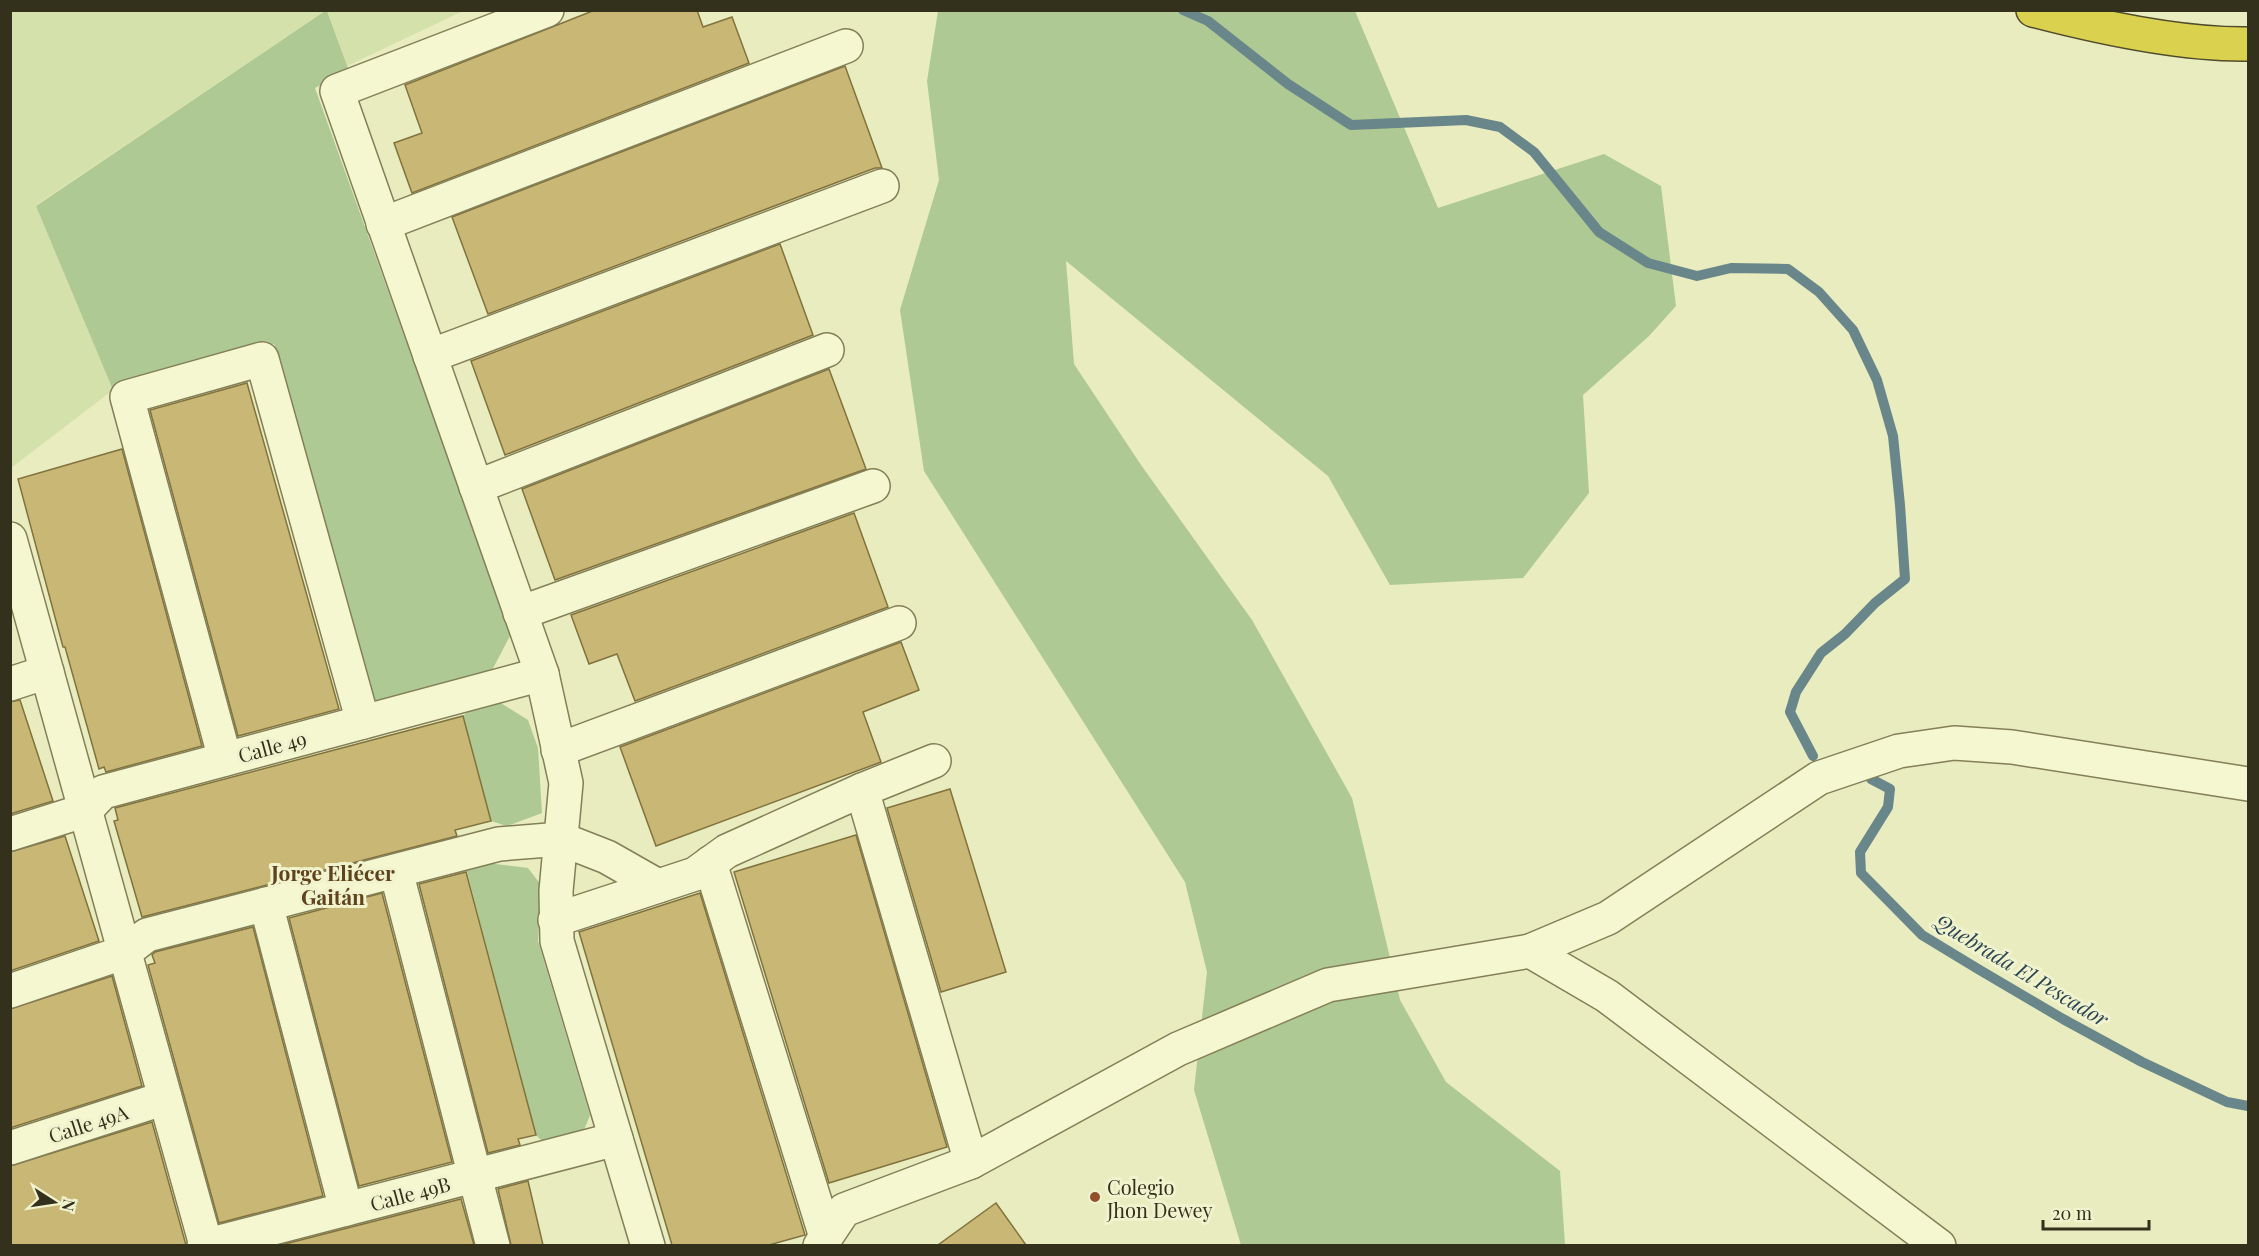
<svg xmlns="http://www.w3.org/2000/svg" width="2259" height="1256" viewBox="0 0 2259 1256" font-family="'Playfair Display',serif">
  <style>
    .farmland { fill: #d5e1ab }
    .green { fill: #aec993 }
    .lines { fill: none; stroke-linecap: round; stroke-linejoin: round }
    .stream { stroke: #69868a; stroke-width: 10 }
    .building { fill: #c9b875; stroke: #81723e; stroke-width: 1.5 }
    .minor-casing { stroke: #837f57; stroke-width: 36 }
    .highway-casing { stroke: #504b2c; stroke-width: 36 }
    .minor { stroke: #f4f7d0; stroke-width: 33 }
    .highway { stroke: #dad24f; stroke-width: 33 }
    .poi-dot { fill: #8f502a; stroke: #f0f3cd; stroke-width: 2 }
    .labels { text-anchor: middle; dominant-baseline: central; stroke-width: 6; stroke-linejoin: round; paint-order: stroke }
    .street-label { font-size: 20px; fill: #33301c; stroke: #f0f3cd }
    .poi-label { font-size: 20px; fill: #33301c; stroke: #f0f3cd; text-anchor: start }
    .neighbourhood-label { font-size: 21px; font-weight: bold; fill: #5e431d; stroke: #f0f3cd }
    .water-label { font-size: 21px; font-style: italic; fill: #2b4652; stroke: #f0f3cd }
  </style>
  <rect width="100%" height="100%" fill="#e8ecbe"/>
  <g class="farmland">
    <polygon points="327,10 463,10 463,11 347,66"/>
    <polygon points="11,11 325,11 36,205 113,390 11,468"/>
  </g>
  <g class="green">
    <polygon points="325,11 327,11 349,71 315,88 492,580 510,636 490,674 372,702 274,344 113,390 36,206"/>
    <polygon points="938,11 1355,11 1438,208 1604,154 1661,186 1676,306 1649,336 1583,395 1589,493 1523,578 1390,585 1328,476 1066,261 1074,364 1141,465 1252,620 1352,798 1400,1000 1446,1082 1560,1171 1565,1245 1241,1245 1194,1090 1207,972 1185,882 924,471 900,310 939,180 927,81"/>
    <polygon points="496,700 528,720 538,748 542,813 507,826 491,821 463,716 474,706"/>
    <polygon points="487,863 528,868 541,885 538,941 590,1115 584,1130 545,1144 536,1135 467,872 468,865"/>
  </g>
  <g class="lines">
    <g class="stream">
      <polyline points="1183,10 1208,21 1288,84 1351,125 1466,120 1500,127 1534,152 1599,232 1648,263 1697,276 1731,268 1788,269 1819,292 1853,330 1877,380 1893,436 1900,505 1905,579 1875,603 1845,634 1821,653 1796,692 1790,712 1813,756"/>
      <polyline points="1871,779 1890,789 1888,807 1860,852 1861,873 1922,935 1978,969 2063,1019 2142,1062 2227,1102 2248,1106"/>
    </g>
  </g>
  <g class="building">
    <polygon points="595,10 697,10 703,27 732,17 749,63 412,193 394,143 422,133 405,85"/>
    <polygon points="845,66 882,168 875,168 488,314 452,217"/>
    <polygon points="780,244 813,335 505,455 471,361"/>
    <polygon points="829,369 866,469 555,580 522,489"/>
    <polygon points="247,383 339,709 238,736 150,410"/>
    <polygon points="122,449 202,746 106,772 104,767 99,769 65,647 63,647 18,479"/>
    <polygon points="854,513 888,607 635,701 617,654 589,664 571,615"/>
    <polygon points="901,642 919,690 863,712 881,762 656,846 620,747"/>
    <polygon points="20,700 53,801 10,814 10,702"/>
    <polygon points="463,716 491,821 455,830 457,836 142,917 114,821 118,820 115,808"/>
    <polygon points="950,789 1006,972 941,992 887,808"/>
    <polygon points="856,835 947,1147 829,1183 734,872"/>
    <polygon points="65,836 99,941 10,971 10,852"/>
    <polygon points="466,872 536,1135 518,1139 520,1145 488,1153 419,884"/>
    <polygon points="382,893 452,1162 359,1186 289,918"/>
    <polygon points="700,893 805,1235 769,1245 672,1245 579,932"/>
    <polygon points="253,927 323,1196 219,1223 148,965 155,963 152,955 155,952"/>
    <polygon points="112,976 142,1086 10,1128 10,1009"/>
    <polygon points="152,1122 186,1245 10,1245 10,1166"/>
    <polygon points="528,1181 543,1245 511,1245 498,1189"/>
    <polygon points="461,1199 474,1245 281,1245"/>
    <polygon points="996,1203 1026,1245 938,1245"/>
  </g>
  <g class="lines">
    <g class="minor-casing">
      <g id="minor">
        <polyline points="547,10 337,91 542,674 566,783 556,891 557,941 648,1246"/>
        <polyline points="383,224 846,46"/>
        <polyline points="430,356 882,186"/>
        <polyline points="476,487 827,350"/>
        <polyline points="10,539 206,1245"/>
        <polyline points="520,613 873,486"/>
        <polyline points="10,684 47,672"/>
        <polyline points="558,750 899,623"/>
        <polyline points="225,759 127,397 262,359 363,722"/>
        <polyline points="862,790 971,1162"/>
        <polyline points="10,834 86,810 103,792 542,674"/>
        <polyline points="710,863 826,1237"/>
        <polyline points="396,871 493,1246"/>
        <polyline points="266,904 346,1209"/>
        <polyline points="555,920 695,874 727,851 862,790 934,761"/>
        <polyline points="1530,951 1607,996 1939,1246"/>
        <polyline points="10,991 125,952 147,935 499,844 561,839 607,857 658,886"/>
        <polyline points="10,1148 165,1098"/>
        <polyline points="204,1246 616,1139"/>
        <polyline points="820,1246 844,1210 971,1162 1178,1049 1328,985 1530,951 1608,918 1819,778 1899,751 1954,743 2012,747 2248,784"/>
      </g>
    </g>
    <g class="highway-casing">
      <path id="highway" d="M 2033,10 C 2098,27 2182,45 2248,44"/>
    </g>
    <use href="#minor" class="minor"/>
    <use href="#highway" class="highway"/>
  </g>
  <circle class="poi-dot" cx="1095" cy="1197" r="6"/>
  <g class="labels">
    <g class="street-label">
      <text transform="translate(272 746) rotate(-15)">Calle 49</text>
      <text transform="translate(88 1123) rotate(-18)">Calle 49A</text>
      <text transform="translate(410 1193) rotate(-15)">Calle 49B</text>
    </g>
    <g class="poi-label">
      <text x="1107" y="1186">Colegio<tspan x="1107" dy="23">Jhon Dewey</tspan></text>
    </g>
    <g class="neighbourhood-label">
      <text x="333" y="872">Jorge Eliécer<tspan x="333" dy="24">Gaitán</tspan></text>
    </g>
    <g class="water-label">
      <text transform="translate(2022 969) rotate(31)">Quebrada El Pescador</text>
    </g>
  </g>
  <rect width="2259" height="1256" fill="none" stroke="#33301c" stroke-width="24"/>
  <g transform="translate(54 1202) rotate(102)" stroke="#f0f3cd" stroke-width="4.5" paint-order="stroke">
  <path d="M0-4.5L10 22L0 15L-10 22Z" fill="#33301c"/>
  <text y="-9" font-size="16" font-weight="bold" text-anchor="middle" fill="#33301c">N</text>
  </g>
  <path d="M2043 1220v9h106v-9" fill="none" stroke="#33301c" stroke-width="3"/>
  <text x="2052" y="1220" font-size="18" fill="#33301c" stroke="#f0f3cd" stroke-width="4.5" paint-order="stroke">20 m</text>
</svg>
